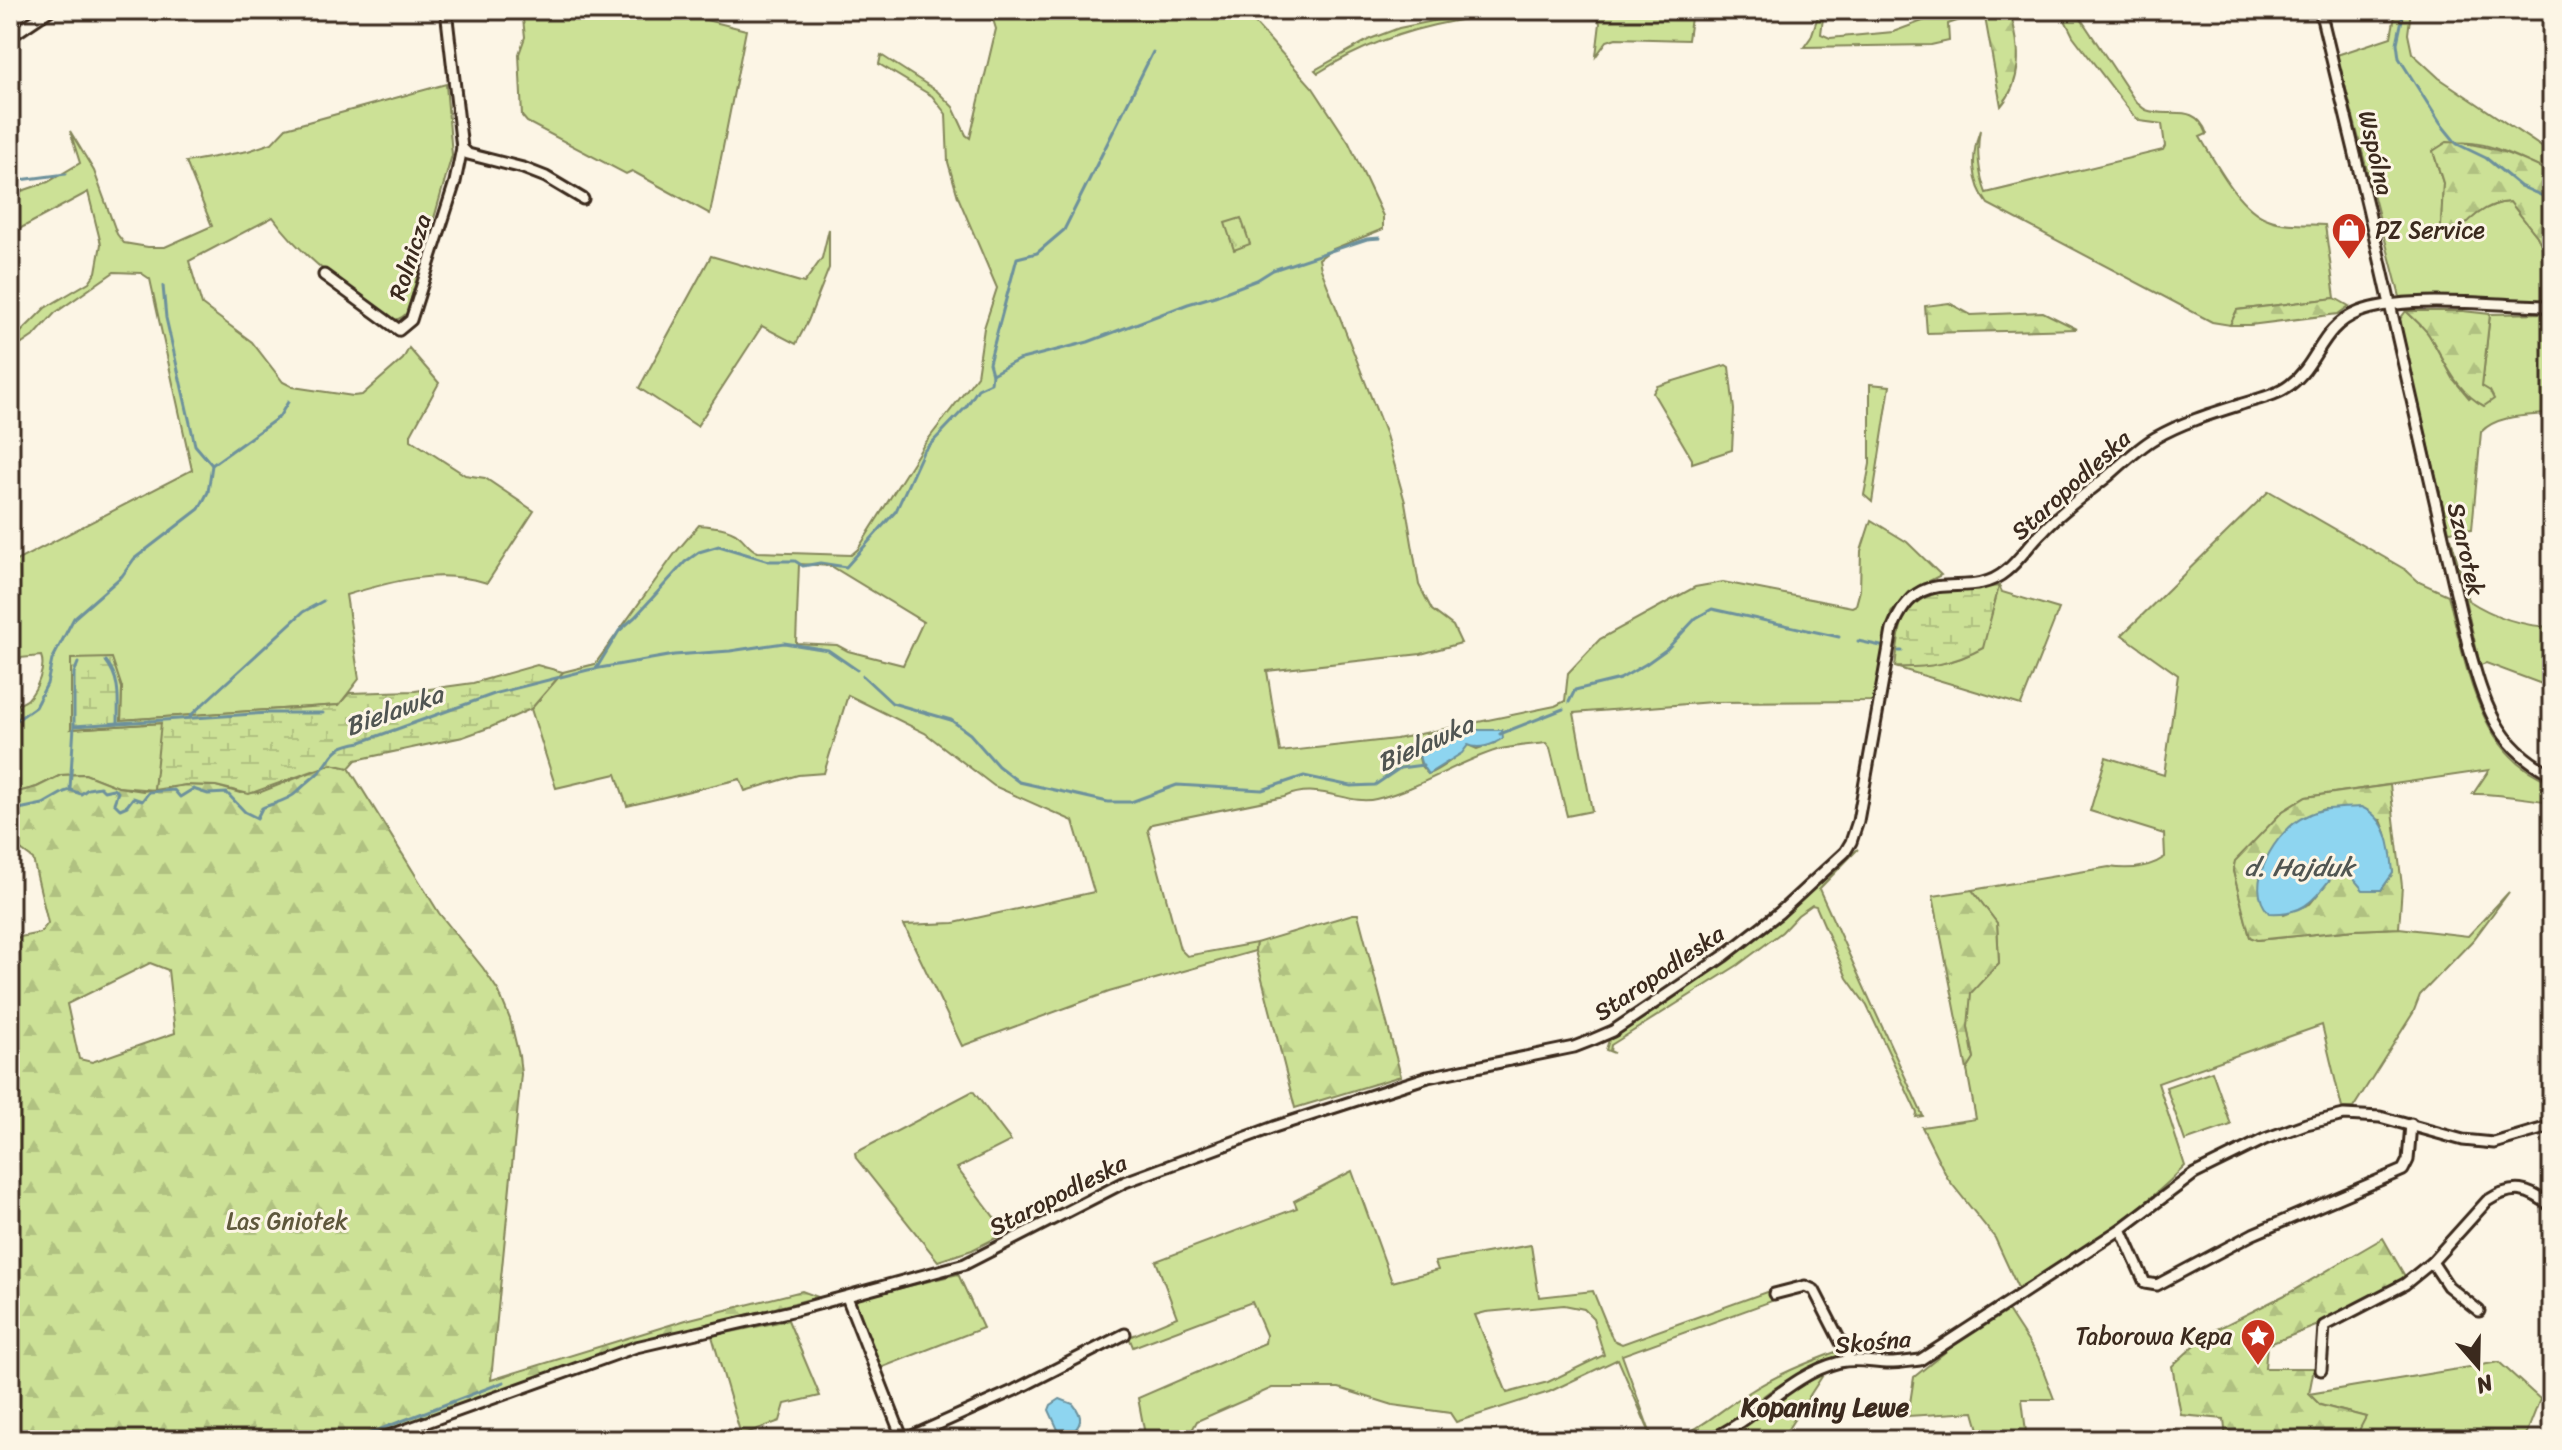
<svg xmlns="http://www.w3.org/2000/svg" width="2562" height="1450" viewBox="0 0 2562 1450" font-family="Sriracha,sans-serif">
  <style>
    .grass { fill: #cce196; stroke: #84865a; stroke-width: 2; fill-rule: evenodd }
    .forest { fill: url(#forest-firs); stroke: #84865a; stroke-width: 2; fill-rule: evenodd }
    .wetland { fill: url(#wetland-marsh); stroke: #84865a; stroke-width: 2 }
    .park { fill: url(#park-crowns); stroke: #84865a; stroke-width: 2 }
    .water { fill: #8ed5f0; stroke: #6d919c; stroke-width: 2 }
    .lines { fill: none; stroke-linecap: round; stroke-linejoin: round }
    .stream { stroke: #6d919c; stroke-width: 3 }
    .minor-casing { stroke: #3b2a1e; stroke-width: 15 }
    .minor { stroke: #fcf5e5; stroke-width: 9 }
    .labels { text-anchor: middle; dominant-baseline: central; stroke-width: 6; stroke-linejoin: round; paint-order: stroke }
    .street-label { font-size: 24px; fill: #3b2a1e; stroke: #fcf5e5 }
    .poi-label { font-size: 24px; fill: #3b2a1e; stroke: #fcf5e5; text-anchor: start }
    .park-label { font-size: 24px; fill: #5f583c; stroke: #fcf5e5 }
    .water-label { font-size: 26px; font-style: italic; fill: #505552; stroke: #fcf5e5 }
    .neighbourhood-label { font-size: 26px; font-weight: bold; fill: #3b2a1e; stroke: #fcf5e5 }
  </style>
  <defs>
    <pattern id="forest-firs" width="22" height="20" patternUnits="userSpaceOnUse" patternTransform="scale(2)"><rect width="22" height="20" fill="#cce196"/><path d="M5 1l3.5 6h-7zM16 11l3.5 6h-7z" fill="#b0c181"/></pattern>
    <pattern id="wetland-marsh" width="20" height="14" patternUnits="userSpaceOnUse" patternTransform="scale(2)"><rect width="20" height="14" fill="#cce196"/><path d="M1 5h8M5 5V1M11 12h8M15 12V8" fill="none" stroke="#b0c181"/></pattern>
    <pattern id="park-crowns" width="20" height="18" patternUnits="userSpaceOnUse" patternTransform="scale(2)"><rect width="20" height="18" fill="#cce196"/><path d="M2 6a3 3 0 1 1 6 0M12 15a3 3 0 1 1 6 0" fill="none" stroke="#b0c181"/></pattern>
  </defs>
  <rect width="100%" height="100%" fill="#fcf5e5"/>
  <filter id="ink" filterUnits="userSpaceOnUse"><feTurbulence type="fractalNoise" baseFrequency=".0125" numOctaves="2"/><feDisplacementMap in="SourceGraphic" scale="16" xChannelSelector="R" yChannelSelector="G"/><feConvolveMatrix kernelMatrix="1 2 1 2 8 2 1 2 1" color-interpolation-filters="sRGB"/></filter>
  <g filter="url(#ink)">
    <g class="grass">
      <polygon points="522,10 696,10 698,18 746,30 710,214 632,171 626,174 527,122 522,116 519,54 525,37"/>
      <path d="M 990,10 L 1243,10 L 1313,88 L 1349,143 L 1383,216 L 1383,229 L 1331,250 L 1319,259 L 1321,269 L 1386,435 L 1405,502 L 1419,585 L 1432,610 L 1453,626 L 1461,643 L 1421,654 L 1267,671 L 1280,752 L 1396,739 L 1555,706 L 1565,701 L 1568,673 L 1600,639 L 1695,587 L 1723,582 L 1852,607 L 1856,605 L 1860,590 L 1861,551 L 1871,520 L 1907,542 L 1941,575 L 1908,592 L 1891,613 L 1873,701 L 1712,702 L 1574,713 L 1592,811 L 1567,816 L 1550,748 L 1546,743 C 1530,745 1512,746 1497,750 C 1455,763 1419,789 1376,799 C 1348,806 1320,781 1284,797 L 1152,824 L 1148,830 L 1180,949 L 1187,956 L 1256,943 L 1255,951 L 1109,992 L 962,1046 L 904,925 L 954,923 L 1094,892 L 1073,821 L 994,786 L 925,733 L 848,695 L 824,773 L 798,775 L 745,791 L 740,779 L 627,806 L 616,774 L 556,788 L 531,709 L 563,672 L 595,664 L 676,552 L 699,525 C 711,526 728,527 738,535 C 746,541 748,548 758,552 L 851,555 L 858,549 L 923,446 L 977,376 L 984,328 L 997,288 L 958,197 L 948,162 L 946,114 L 932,96 L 879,64 L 881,55 L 937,91 L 953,107 L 966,135 L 970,138 L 996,29 ZM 799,564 L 831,566 L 923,622 L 903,665 L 848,651 L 837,645 L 796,643 ZM 1474,730 L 1502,730 L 1495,743 L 1477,749 L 1468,745 C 1461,754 1439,770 1428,774 L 1421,766 L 1418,754 L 1429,740 Z"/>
      <path d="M 1487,10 L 1692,10 L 1688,40 L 1616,38 L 1607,41 L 1596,56 L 1600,23 L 1598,19 C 1503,5 1400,21 1318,73 L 1315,70 L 1370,39 L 1399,28 Z"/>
      <polygon points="1820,10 1824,10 1821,34 1830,38 1893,32 1952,10 1990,10 1948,24 1949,41 1931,45 1804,47 1811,37"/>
      <path d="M 2060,10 L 2075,10 L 2136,102 C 2139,104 2142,108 2146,110 C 2169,119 2195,101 2207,134 L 2200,137 C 2215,162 2239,209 2268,219 C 2285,226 2307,224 2325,225 L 2335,298 L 2237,310 L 2230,325 L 2212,322 L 1988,204 C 1971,182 1971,155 1980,130 C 1976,150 1979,175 1986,193 L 2163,150 L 2165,146 L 2162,124 L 2140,121 L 2133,115 L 2073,36 Z"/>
      <path d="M 2396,10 L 2411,10 L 2408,34 L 2412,53 L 2439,78 L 2552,154 L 2552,186 L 2545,170 C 2511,154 2467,129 2433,151 L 2443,183 L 2441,228 L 2453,242 C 2465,220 2485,203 2510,202 L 2537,236 L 2552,266 L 2552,301 L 2455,296 L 2400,297 L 2337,55 L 2391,37 Z"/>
      <path d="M 446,84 L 452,155 L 407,313 C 401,319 396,321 388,319 C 347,288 303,259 273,217 L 189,261 L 202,305 L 252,342 L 283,382 L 293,387 L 353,396 L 362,395 L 403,359 L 409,348 L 439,383 L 411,434 L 411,440 L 465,475 L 485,478 L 534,511 L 487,583 C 438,568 393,581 346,595 L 359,679 L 339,705 L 121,720 L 122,688 L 71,729 L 162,723 L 154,790 L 118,787 L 85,774 L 61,775 L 37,787 L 10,794 L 10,708 C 15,705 24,703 28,699 C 37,689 46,668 41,656 L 10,659 L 10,564 L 192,470 L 150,279 L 141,273 L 114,272 L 55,313 L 35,335 L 10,352 L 10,343 L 45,308 L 89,282 L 96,272 L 101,244 L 88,192 L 10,234 L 10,195 L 48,182 L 80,163 L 70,131 L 94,171 L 117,234 L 124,243 L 148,247 L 165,247 L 212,226 L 186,162 L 248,151 L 272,143 L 286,128 Z"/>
      <polygon points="829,229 829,268 808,321 796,344 762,326 697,426 639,388 711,256 804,283 822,258"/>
      <path d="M 2406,311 L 2427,331 L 2454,380 L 2469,398 L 2482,386 L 2490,314 L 2552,313 L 2552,392 L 2548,414 C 2526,416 2497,415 2481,432 L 2472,529 L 2449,531 L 2402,334 L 2400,319 Z"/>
      <polygon points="1726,365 1729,367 1734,410 1732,450 1692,463 1692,459 1653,393 1657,386"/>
      <polygon points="1870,384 1890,386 1872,502 1864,495 1870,464"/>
      <path d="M 2269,491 L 2406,570 L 2419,582 L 2448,595 C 2466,661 2477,757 2552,782 L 2552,802 C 2525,799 2500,793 2473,794 L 2489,770 L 2306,797 L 2283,811 L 2235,862 L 2233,871 L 2250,937 L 2257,940 L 2354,930 L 2399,928 L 2468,936 L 2509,892 L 2474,939 L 2420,995 L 2413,1013 L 2353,1108 L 2342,1108 L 2322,1025 L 2158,1083 L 2185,1166 C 2136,1216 2079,1254 2018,1288 L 1995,1238 L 1948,1179 L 1922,1127 L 1976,1119 L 1967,1070 L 1974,1058 C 1971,1039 1961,1011 1971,992 C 1977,982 1990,972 1999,963 L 1997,923 L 1972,890 L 2109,867 C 2129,870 2148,869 2165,857 L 2164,834 L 2090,811 L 2106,757 L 2164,775 L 2178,675 L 2122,635 Z"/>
      <path d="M 2451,538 L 2468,600 C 2494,617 2521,626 2552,627 L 2550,687 L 2486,663 L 2480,665 Z"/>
      <path d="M 1999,586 L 2002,592 L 2059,609 L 2021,705 L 1895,667 C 1927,668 1954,664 1982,648 Z"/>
      <polygon points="1858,849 1819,889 1923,1116 1916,1117 1917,1113 1867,1006 1847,978 1816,906 1812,905 1798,915 1782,932 1738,965 1611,1045 1610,1051 1614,1053 1606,1050 1609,1040 1667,1003 1758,937"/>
      <polygon points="2212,1071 2231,1125 2185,1141 2166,1087"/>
      <polygon points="973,1091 1011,1141 957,1168 1006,1233 972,1250 938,1261 856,1158 855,1153"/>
      <path d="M 1352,1171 L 1392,1282 L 1438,1270 L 1435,1262 L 1531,1245 L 1539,1297 L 1593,1291 L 1613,1340 L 1622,1344 L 1769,1291 L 1772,1301 L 1622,1355 L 1653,1440 L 1618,1359 L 1549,1392 L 1456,1422 L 1450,1413 L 1393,1405 L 1339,1388 L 1272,1388 L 1197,1421 L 1190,1434 L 1177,1440 L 1146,1440 L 1138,1398 L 1265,1343 L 1266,1335 L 1252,1302 L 1133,1347 L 1129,1337 L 1177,1317 L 1156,1261 L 1297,1208 L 1294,1201 ZM 1564,1305 L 1584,1309 L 1593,1318 L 1604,1355 L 1548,1382 L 1507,1393 L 1475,1315 L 1486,1312 Z"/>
      <polygon points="958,1274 983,1328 878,1369 852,1300"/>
      <polygon points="2008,1311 2038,1357 2054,1399 2022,1399 2027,1440 1982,1440 1974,1412 1908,1416 1914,1377 1949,1349"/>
      <polygon points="788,1320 820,1396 785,1404 780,1421 741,1435 712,1336"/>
      <path d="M 1837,1345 L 1843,1356 C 1818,1365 1792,1376 1770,1391 C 1730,1420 1722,1440 1668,1440 C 1699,1432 1721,1409 1748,1393 C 1776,1375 1806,1363 1838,1351 Z"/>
      <polygon points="2499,1362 2540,1399 2524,1440 2354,1440 2365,1417 2320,1405 2309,1394"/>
      <polygon points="1818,1374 1823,1375 1786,1432 1803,1440 1717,1440 1783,1394"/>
    </g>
    <g class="forest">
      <path d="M 1990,10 L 2009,10 C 2020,42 2024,79 2001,106 L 1984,12 Z"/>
      <path d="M 2447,142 C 2485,143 2511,154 2545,170 L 2552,186 L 2552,266 L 2537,236 L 2510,202 C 2485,203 2465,221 2453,242 L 2441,228 L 2443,183 L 2433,151 Z"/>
      <polygon points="2335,298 2349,306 2338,314 2250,325 2230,325 2237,310"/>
      <polygon points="1949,303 1971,315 2043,312 2077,329 1927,333 1925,306"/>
      <path d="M 2406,311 L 2463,311 L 2490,314 L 2482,386 L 2490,391 L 2494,399 L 2484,406 C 2455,391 2446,362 2429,335 C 2423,326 2414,319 2406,311 Z"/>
      <path d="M 332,764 L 349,768 L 439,913 L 483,968 L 499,992 L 510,1019 L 519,1056 L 521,1074 L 491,1380 L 686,1320 L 802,1291 L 818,1297 L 632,1344 L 364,1440 L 10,1440 L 10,1091 L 17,1086 L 14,1066 L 10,1066 L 10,939 L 40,933 L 48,923 L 33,859 L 10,842 L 10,794 L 37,787 L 61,775 L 85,774 L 118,787 L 143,791 L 185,785 L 216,786 L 240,793 L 261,792 ZM 150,963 L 168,970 L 175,1033 L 92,1062 L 79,1059 L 67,1004 Z"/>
      <path d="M 2390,785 L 2402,886 L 2399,928 L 2354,930 L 2257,940 L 2250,937 L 2233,871 L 2235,861 L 2283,811 L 2306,797 ZM 2325,809 L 2381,820 L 2386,833 L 2393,873 L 2381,890 L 2355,879 L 2348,872 L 2335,873 L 2310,904 L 2284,914 L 2261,873 C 2272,841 2293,819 2325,809 Z"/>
      <polygon points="1972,890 1997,923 1999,963 1971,993 1968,1027 1974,1059 1967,1070 1933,896"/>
      <polygon points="1353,914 1358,914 1401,1076 1295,1108 1255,951 1256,943"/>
      <polygon points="2383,1238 2406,1278 2321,1324 2267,1345 2265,1368 2314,1368 2309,1394 2320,1405 2366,1417 2354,1440 2226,1440 2224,1419 2181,1415 2172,1366 2207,1334 2287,1294"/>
    </g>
    <g class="wetland">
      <path d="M 1999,586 L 1983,648 C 1954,664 1927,668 1895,667 C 1897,652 1898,636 1902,622 C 1915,585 1968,590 1999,586 Z"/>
      <polygon points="112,658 122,688 121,720 339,705 349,693 415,691 473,683 537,665 563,672 531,709 491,727 463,737 356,760 349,768 332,764 249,794 216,786 185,785 154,790 161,723 71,729 71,659"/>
    </g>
    <polygon class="park" points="1241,218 1250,244 1234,250 1225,223"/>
    <g class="water">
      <path d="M 1474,730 L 1502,730 L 1503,738 C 1493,745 1479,750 1468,745 L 1462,753 L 1428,774 C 1420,764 1418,757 1420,745 L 1429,740 Z"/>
      <path d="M 2361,807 C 2388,818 2391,847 2393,873 L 2381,890 L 2363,890 L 2348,872 L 2335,873 C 2314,899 2306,915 2269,913 C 2242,886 2276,829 2306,816 C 2323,807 2342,808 2361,807 Z"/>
      <path d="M 1060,1399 L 1073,1404 C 1084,1417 1082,1425 1069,1436 L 1059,1432 L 1049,1410 L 1051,1405 Z"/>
    </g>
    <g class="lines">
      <g class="stream">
        <polyline points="2404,10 2397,43 2399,58 2440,123 2457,144 2486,158 2520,186 2552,200"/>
        <polyline points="10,178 20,180 66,174"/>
        <polyline points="992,374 989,363 1017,258 1037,253 1064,230 1153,52"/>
        <polyline points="212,465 279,417 288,402"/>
        <polyline points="1858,641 1881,646"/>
        <polyline points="1899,651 1902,651"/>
        <path d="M 106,661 C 121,680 118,699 118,722"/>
        <polyline points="596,669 619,631 635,617 685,562 699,552 719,546 769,561 795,561 803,566 820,563 846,567 896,511 923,452 966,407 978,389 991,383 992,374 1018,360 1088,342 1188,304 1215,296 1257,280 1273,270 1367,239 1380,238"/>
        <polyline points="863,676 892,703 951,720 970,734 998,766 1019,782 1108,802 1131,802 1177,785 1262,790 1304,776 1351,786 1375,785 1400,768 1423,765"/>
        <polyline points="1569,702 1575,690 1620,679 1646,664 1667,649 1696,618 1712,609 1839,637"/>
        <polyline points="190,716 303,612 323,601"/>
        <polyline points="10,725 35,707 47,684 52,660 74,618 122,576 134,559 199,509 208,492 212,465 195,445 166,318 163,286"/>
        <polyline points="74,726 74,673 78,663"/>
        <polyline points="1500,734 1563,709"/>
        <polyline points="70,789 74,726 268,713 323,713"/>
        <path d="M 10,820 L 19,809 L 43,804 L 64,792 L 70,790 L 81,794 L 88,789 L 100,787 L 104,791 L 113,789 L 118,792 L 114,803 L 120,809 L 127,806 L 133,798 L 142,801 L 149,792 L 174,790 L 180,797 L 193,789 L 208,794 L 227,793 L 245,812 L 257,818 L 262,808 C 273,803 288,801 297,792 C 303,786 309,781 316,775 C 336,758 327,747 361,742 L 497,693 L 588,670 L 674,655 L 730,651 L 784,643 L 828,650 L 857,670"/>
        <polyline points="352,1440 504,1382"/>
        <polyline points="1055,1440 1061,1433"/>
      </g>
      <g class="minor-casing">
        <g id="minor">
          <polyline points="446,10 462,148 468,154 523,168 546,177 583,199"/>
          <path d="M 2320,10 L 2368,208 L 2468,645 C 2483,700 2496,748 2552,774"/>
          <polyline points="10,37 50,10"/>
          <polyline points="324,275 399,330 411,320 455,182 462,148"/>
          <polyline points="2121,1229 2145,1283 2157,1285 2253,1234 2403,1170 2408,1160 2411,1124"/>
          <polyline points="2432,1262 2448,1286 2479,1311"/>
          <polyline points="1774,1294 1805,1286 1814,1290 1850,1360"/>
          <polyline points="847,1297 903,1440 1015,1390 1125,1334"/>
          <polyline points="2552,1314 2552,1313"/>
          <path d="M 2321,1370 L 2324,1326 L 2405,1284 L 2432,1262 L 2487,1201 C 2513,1184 2529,1188 2552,1207"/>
          <path d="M 377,1440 L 636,1347 L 796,1310 L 965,1264 L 1125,1182 L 1274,1127 L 1428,1077 L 1574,1047 L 1592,1040 L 1613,1031 L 1724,956 L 1779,913 L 1845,852 L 1851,842 L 1858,821 L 1892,630 C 1920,557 1966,605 2006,571 C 2020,560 2030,543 2043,531 C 2062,510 2086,494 2108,476 C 2123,463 2138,448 2155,438 C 2181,423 2210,414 2239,405 C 2256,399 2276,396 2290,385 C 2319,363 2320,327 2359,312 C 2404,294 2501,306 2552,306"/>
          <path d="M 1709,1440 C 1756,1420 1788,1375 1840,1362 C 1857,1358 1873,1363 1889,1363 C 1900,1363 1910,1361 1920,1360 L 2121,1229 L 2194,1174 L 2265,1139 L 2306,1124 L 2344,1115 L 2380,1117 L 2463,1140 L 2494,1143 L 2552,1126"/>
        </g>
      </g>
      <use href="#minor" class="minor"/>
    </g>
  </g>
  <defs>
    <g id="shop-pin" transform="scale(1.8)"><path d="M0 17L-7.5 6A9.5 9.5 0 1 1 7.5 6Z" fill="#c8321e" stroke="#fcf5e5"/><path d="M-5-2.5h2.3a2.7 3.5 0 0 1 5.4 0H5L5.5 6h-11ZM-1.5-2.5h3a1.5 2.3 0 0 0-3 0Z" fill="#fff"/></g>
    <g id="sight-pin" transform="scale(1.8)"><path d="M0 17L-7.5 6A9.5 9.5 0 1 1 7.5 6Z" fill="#c8321e" stroke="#fcf5e5"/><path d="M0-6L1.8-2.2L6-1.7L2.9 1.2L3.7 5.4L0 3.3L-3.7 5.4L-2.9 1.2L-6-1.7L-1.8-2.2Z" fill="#fff"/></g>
  </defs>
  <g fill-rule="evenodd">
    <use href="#shop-pin" x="2349" y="230"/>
    <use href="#sight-pin" x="2258" y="1336"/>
  </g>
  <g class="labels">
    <g class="street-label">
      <text transform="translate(2376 153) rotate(77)">Wspólna</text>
      <text transform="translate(410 257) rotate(-72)">Rolnicza</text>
      <text transform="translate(2071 485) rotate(-42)">Staropodleska</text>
      <text transform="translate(2466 549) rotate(77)">Szarotek</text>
      <text transform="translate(1659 973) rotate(-34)">Staropodleska</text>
      <text transform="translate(1058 1195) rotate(-27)">Staropodleska</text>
      <text transform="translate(1873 1342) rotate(-5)">Skośna</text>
    </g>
    <g class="poi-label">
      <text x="2375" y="230">PZ Service</text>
      <text x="2232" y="1336" text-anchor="end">Taborowa Kępa</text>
    </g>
    <g class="park-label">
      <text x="287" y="1221">Las Gniotek</text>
    </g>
    <g class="water-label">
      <text transform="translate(394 710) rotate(-20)">Bielawka</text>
      <text transform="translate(1425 743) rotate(-24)">Bielawka</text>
      <text x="2299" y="867">d. Hajduk</text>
    </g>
    <g class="neighbourhood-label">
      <text x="1825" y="1407">Kopaniny Lewe</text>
    </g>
  </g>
  <rect width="2562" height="1450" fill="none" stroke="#fcf5e5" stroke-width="40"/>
  <rect x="20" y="20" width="2522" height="1410" fill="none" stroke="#3b2a1e" stroke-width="3" filter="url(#ink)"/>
  <g transform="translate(2478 1366) rotate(160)" stroke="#fcf5e5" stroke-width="6" paint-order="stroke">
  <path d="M0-6L14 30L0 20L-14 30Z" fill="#3b2a1e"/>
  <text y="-12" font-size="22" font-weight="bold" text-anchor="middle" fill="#3b2a1e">N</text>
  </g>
</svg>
